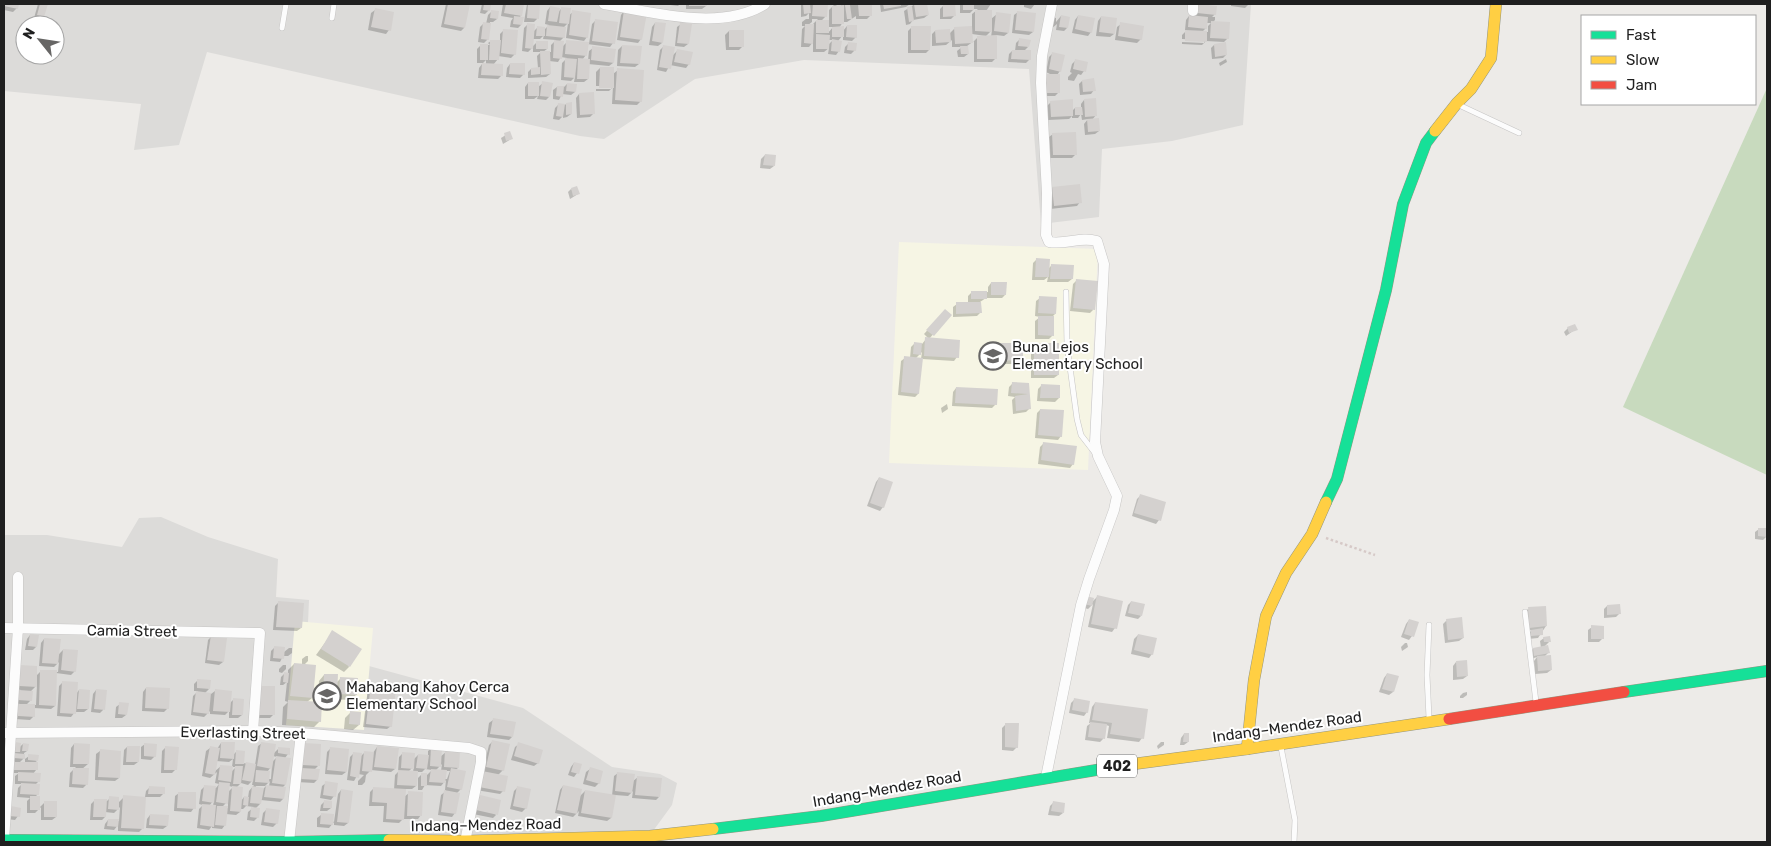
<svg xmlns="http://www.w3.org/2000/svg" width="1771" height="846" viewBox="0 0 1771 846" font-family="Rubik,sans-serif">
  <style>
    .residential { fill: #dcdbd9; fill-rule: evenodd }
    .education { fill: #f6f5e4 }
    .forest { fill: #c8dabe }
    .shadow { fill: #0003; fill-rule: evenodd }
    .building { fill: #d4d1cf }
    .lines { fill: none; stroke-linecap: round; stroke-linejoin: round }
    .lane-casing { stroke: #c6c5c4; stroke-width: 6 }
    .street-casing { stroke: #c6c5c4; stroke-width: 11 }
    .fast-casing { stroke: #949680; stroke-width: 12 }
    .slow-casing { stroke: #949680; stroke-width: 12 }
    .jam-casing { stroke: #949680; stroke-width: 12 }
    .path { stroke: #d6c9c7; stroke-width: 2.5; stroke-dasharray: 2.5 2.5; stroke-linecap: butt }
    .lane { stroke: #fcfcfc; stroke-width: 5 }
    .street { stroke: #fcfcfc; stroke-width: 10 }
    .fast { stroke: #16e098; stroke-width: 11 }
    .slow { stroke: #ffcf43; stroke-width: 11 }
    .jam { stroke: #f24e42; stroke-width: 11 }
    .labels { text-anchor: middle; dominant-baseline: central; stroke-width: 4; stroke-linejoin: round; paint-order: stroke }
    .shield { fill: #fff; stroke: #626262; stroke-width: 1 }
    .shield-label { font-size: 14px; font-weight: bold; fill: #1f1f1f }
    .poi-label { font-size: 15px; fill: #1f1f1f; stroke: #fff; text-anchor: start }
    .street-label { font-size: 15px; fill: #1f1f1f; stroke: #fff }
  </style>
  <rect width="100%" height="100%" fill="#edebe8"/>
  <g class="residential">
    <path d="M 4,4 L 1251,4 L 1243,125 L 1172,141 L 1102,149 L 1099,217 L 1041,224 L 1029,69 L 804,60 L 695,79 L 604,139 L 580,136 L 207,52 L 179,145 L 134,150 L 141,104 L 4,91 ZM 25,25 L 55,25 L 55,55 L 25,55 Z"/>
    <polygon points="161,517 208,537 278,559 276,597 309,600 308,623 295,621 363,730 369,666 523,708 612,767 660,774 677,783 672,805 645,842 4,842 4,535 47,535 122,547 139,518"/>
  </g>
  <g class="education">
    <polygon points="899,242 1098,249 1088,470 889,463"/>
    <polygon points="295,621 373,628 364,730 286,725"/>
  </g>
  <polygon class="forest" points="1767,88 1767,475 1623,407"/>
  <g class="shadow">
    <polygon points="4,4 18,4 17,8 13,12 4,10"/>
    <polygon points="38,4 47,4 43,16 39,20 34,18"/>
    <polygon points="446,4 469,4 464,28 461,31 441,27"/>
    <polygon points="482,4 490,4 489,10 485,14 480,13"/>
    <polygon points="503,4 523,4 520,18 521,25 518,28 510,27 511,21 513,18 501,16"/>
    <polygon points="527,4 539,4 537,19 534,22 524,22"/>
    <polygon points="663,4 680,4 678,6"/>
    <polygon points="686,4 706,4 706,6 702,9 686,9"/>
    <path d="M 801,4 L 827,4 L 826,16 L 821,21 L 829,21 L 829,10 L 834,5 L 829,5 L 829,4 L 838,4 L 835,7 L 841,7 L 841,4 L 848,4 L 845,7 L 850,6 L 850,4 L 871,4 L 871,15 L 867,19 L 856,19 L 856,16 L 847,22 L 843,22 L 839,28 L 843,31 L 847,26 L 856,37 L 852,41 L 843,40 L 843,35 L 838,41 L 839,51 L 836,55 L 828,54 L 829,48 L 824,52 L 813,52 L 813,42 L 809,47 L 801,47 L 802,29 L 805,26 L 802,26 L 802,22 L 806,19 L 809,19 L 809,13 L 806,16 L 801,17 ZM 812,19 L 818,19 L 813,24 L 808,25 L 812,22 ZM 828,27 L 833,27 L 828,33 ZM 828,40 L 833,40 L 828,45 Z"/>
    <polygon points="880,4 910,4 906,7 881,12"/>
    <polygon points="915,4 926,4 928,15 924,18 913,20 910,24 906,25 904,11"/>
    <polygon points="938,4 947,4 945,6 955,15 951,19 940,19 940,9 944,5 938,5"/>
    <path d="M 960,4 L 991,4 L 986,11 L 991,19 L 997,14 L 1008,33 L 1004,36 L 996,35 L 996,58 L 992,62 L 974,62 L 974,41 L 967,46 L 968,54 L 964,57 L 958,57 L 957,51 L 962,47 L 952,47 L 952,40 L 946,45 L 932,46 L 932,34 L 935,31 L 949,34 L 955,28 L 972,27 L 972,14 L 978,9 L 974,9 L 970,13 L 960,13 ZM 992,30 L 991,37 L 978,37 L 972,43 L 972,34 L 986,36 Z"/>
    <polygon points="1024,4 1035,4 1031,9 1024,7"/>
    <polygon points="1231,4 1249,4 1245,8 1231,6"/>
    <path d="M 550,7 L 558,12 L 561,9 L 568,16 L 573,12 L 587,37 L 584,41 L 566,38 L 568,23 L 563,28 L 564,37 L 559,42 L 563,46 L 567,42 L 589,44 L 592,24 L 595,21 L 613,43 L 610,47 L 587,44 L 586,55 L 582,60 L 588,60 L 589,51 L 593,48 L 614,50 L 613,63 L 609,66 L 588,64 L 588,79 L 584,82 L 574,82 L 575,77 L 571,81 L 561,80 L 562,63 L 567,58 L 561,57 L 558,62 L 549,61 L 550,74 L 546,77 L 528,78 L 528,72 L 531,69 L 538,68 L 537,56 L 541,52 L 533,52 L 533,47 L 528,52 L 522,51 L 524,28 L 528,24 L 533,32 L 537,28 L 544,30 L 549,25 L 545,24 L 547,11 ZM 544,35 L 543,39 L 556,40 L 551,45 L 551,52 L 543,52 L 547,49 L 537,42 L 532,47 L 532,39 L 540,39 Z"/>
    <path d="M 1195,9 L 1215,14 L 1212,17 L 1215,17 L 1215,20 L 1212,23 L 1228,38 L 1224,42 L 1206,41 L 1204,43 L 1204,40 L 1182,39 L 1182,35 L 1187,30 L 1185,30 L 1186,20 L 1189,16 L 1195,17 ZM 1206,23 L 1211,23 L 1208,26 L 1208,32 L 1202,32 L 1206,28 Z"/>
    <polygon points="375,10 389,30 386,34 368,30 371,13"/>
    <polygon points="492,11 497,19 493,22 490,22 488,39 484,43 478,42 480,27 484,23 486,24 488,15"/>
    <polygon points="624,11 641,39 638,43 617,40 621,15"/>
    <polygon points="1018,12 1033,32 1029,35 1012,33 1014,15"/>
    <polygon points="1061,16 1067,28 1064,31 1056,30 1057,24 1051,29 1052,17 1056,18 1056,22"/>
    <polygon points="1078,16 1091,32 1088,36 1072,33 1075,20"/>
    <polygon points="1101,17 1114,34 1110,37 1096,36 1098,21"/>
    <polygon points="655,23 662,43 658,46 649,45 652,27"/>
    <polygon points="681,24 688,44 684,47 675,46 677,27"/>
    <polygon points="1121,24 1141,39 1137,43 1115,40 1117,27"/>
    <polygon points="912,27 929,50 926,53 908,53 908,31"/>
    <polygon points="504,30 515,54 511,58 498,56 498,59 493,65 501,76 498,79 478,78 479,68 482,64 486,64 486,60 483,63 477,63 477,49 481,45 490,45 488,43 491,41 500,41 500,34"/>
    <polygon points="729,31 742,47 739,50 726,50 725,35"/>
    <polygon points="1020,39 1028,47 1024,51 1030,59 1026,63 1008,62 1009,54 1012,51 1015,51 1016,43"/>
    <polygon points="1182,42 1204,43 1202,45 1182,44"/>
    <polygon points="848,44 855,50 851,54 844,53 845,47"/>
    <polygon points="1214,45 1226,55 1223,58 1212,59 1211,48"/>
    <polygon points="622,46 639,64 635,67 617,66 618,50"/>
    <polygon points="664,46 672,56 678,50 689,64 686,68 670,65 666,72 657,70 660,50"/>
    <polygon points="1053,53 1060,71 1057,75 1058,93 1055,96 1041,96 1052,75 1046,72 1049,57"/>
    <polygon points="1226,59 1227,62 1220,66 1219,63"/>
    <polygon points="1076,60 1084,71 1081,75 1078,74 1074,81 1068,80 1068,77 1072,73 1070,72 1072,64"/>
    <polygon points="510,64 524,74 520,78 506,77 507,68"/>
    <polygon points="600,68 613,74 618,70 641,101 637,105 612,104 613,86 611,89 611,86 596,86 596,72"/>
    <polygon points="1082,81 1094,90 1091,94 1080,95 1079,84"/>
    <polygon points="528,83 538,87 543,83 549,97 546,100 537,99 538,96 534,99 525,99 525,87"/>
    <polygon points="567,84 575,85 575,92 571,95 562,94 559,100 553,99 553,90 557,87 564,87"/>
    <polygon points="596,89 611,89 609,91 596,91"/>
    <polygon points="579,94 594,113 590,117 577,118 576,98"/>
    <polygon points="1084,100 1096,115 1092,120 1099,131 1095,134 1085,135 1084,124 1088,119 1082,120 1081,114 1078,118 1072,118 1072,116 1069,119 1048,120 1047,106 1051,102 1072,111 1075,108 1081,108 1081,104"/>
    <polygon points="566,104 571,114 567,117 563,118 563,116 559,120 553,119 555,108 558,105 565,105"/>
    <polygon points="509,133 511,139 503,144 501,138"/>
    <polygon points="1053,134 1076,154 1072,158 1050,158 1049,137"/>
    <polygon points="765,155 774,166 770,169 760,168 761,159"/>
    <polygon points="1078,185 1080,202 1077,206 1050,209 1049,192 1052,188"/>
    <polygon points="571,189 578,194 570,199 568,192"/>
    <polygon points="1037,259 1048,269 1052,265 1072,279 1068,282 1047,282 1048,277 1044,280 1032,280 1033,263"/>
    <polygon points="1077,280 1093,310 1090,313 1070,311 1073,284"/>
    <polygon points="991,283 1005,295 1002,298 986,298 980,302 981,312 977,316 953,317 953,307 957,304 968,303 968,296 971,293 988,292 988,287"/>
    <polygon points="1040,298 1055,314 1051,318 1053,335 1049,339 1035,339 1035,321 1040,317 1035,316 1036,301"/>
    <polygon points="942,314 950,315 929,339 924,334"/>
    <polygon points="1568,328 1576,329 1566,336 1564,332"/>
    <path d="M 926,339 L 957,357 L 954,361 L 922,359 L 918,394 L 915,397 L 898,395 L 901,361 L 905,358 L 910,358 L 911,347 L 915,343 L 922,344 ZM 922,352 L 921,359 L 915,359 Z"/>
    <polygon points="1035,344 1058,375 1054,378 1031,378 1031,348"/>
    <polygon points="989,345 1022,360 1018,364 985,364 985,348"/>
    <polygon points="1012,384 1028,384 1029,409 1026,412 1013,414 1012,400 1015,397 1008,396 1009,387"/>
    <polygon points="1041,386 1059,398 1055,402 1037,401 1038,389"/>
    <polygon points="956,388 996,404 992,408 952,406 953,392"/>
    <polygon points="947,404 948,409 942,413 941,408"/>
    <polygon points="1040,410 1061,436 1058,440 1035,438 1037,413"/>
    <polygon points="1044,443 1073,464 1070,468 1038,464 1040,447"/>
    <polygon points="879,478 883,507 880,511 867,506 876,482"/>
    <polygon points="1141,495 1159,520 1156,524 1132,516 1137,499"/>
    <polygon points="1759,529 1767,530 1767,536 1763,540 1755,539 1755,532"/>
    <polygon points="1097,597 1115,628 1112,632 1088,627 1093,604 1088,609 1081,607 1083,600 1092,602"/>
    <polygon points="1131,602 1141,616 1138,619 1125,616 1128,605"/>
    <polygon points="278,603 301,628 297,631 273,630 275,606"/>
    <polygon points="1607,606 1619,614 1616,617 1604,618 1604,609"/>
    <polygon points="1528,609 1546,626 1538,638 1528,639 1528,634 1532,630 1526,631 1525,612"/>
    <polygon points="1409,620 1412,636 1409,640 1401,637 1406,624"/>
    <polygon points="1447,620 1463,638 1459,641 1445,643 1443,624"/>
    <polygon points="1592,627 1603,638 1599,642 1588,642 1588,630"/>
    <polygon points="333,632 349,667 344,672 316,655"/>
    <polygon points="30,635 36,647 33,650 25,650 27,639"/>
    <polygon points="1138,635 1152,654 1149,658 1131,654 1134,639"/>
    <polygon points="211,637 223,662 219,665 205,663 208,640"/>
    <polygon points="1544,638 1550,641 1544,647 1548,653 1544,657 1551,670 1547,673 1535,674 1534,661 1537,657 1531,659 1530,652 1533,649 1541,648 1540,641"/>
    <path d="M 44,639 L 58,655 L 63,650 L 75,671 L 71,675 L 56,673 L 55,706 L 51,709 L 34,708 L 34,716 L 30,720 L 15,719 L 15,709 L 20,704 L 15,703 L 16,695 L 21,690 L 16,689 L 17,670 L 36,676 L 41,671 L 58,672 L 59,662 L 54,667 L 39,666 L 41,643 ZM 37,685 L 36,705 L 26,705 L 31,700 L 30,692 Z"/>
    <polygon points="1405,643 1407,643 1408,647 1402,651 1401,647"/>
    <polygon points="275,647 284,652 289,648 292,648 292,653 288,656 283,656 280,662 270,661 271,651"/>
    <polygon points="306,656 308,656 308,661 304,665 312,698 307,702 320,721 314,727 282,725 283,707 288,702 285,701 287,682 283,685 280,685 281,677 284,674 288,674 288,670 294,664 302,665 302,659"/>
    <polygon points="1456,662 1467,676 1463,679 1453,680 1453,666"/>
    <polygon points="283,665 286,665 286,669 282,673 279,672 279,669"/>
    <polygon points="1387,674 1397,677 1393,692 1389,695 1379,692 1384,678"/>
    <polygon points="324,675 336,683 341,678 356,695 350,700 334,699 334,695 330,699 318,699 319,681"/>
    <polygon points="198,680 209,689 204,694 211,694 215,691 230,703 234,699 242,715 238,718 229,718 229,711 225,715 210,714 210,711 204,717 191,715 193,696 198,691 194,691 194,684"/>
    <polygon points="62,683 76,694 79,690 88,709 84,712 75,712 71,717 57,716 59,686"/>
    <polygon points="371,686 391,726 387,729 363,727 368,689"/>
    <polygon points="258,687 273,715 270,718 254,718"/>
    <polygon points="146,688 168,708 164,712 142,711 143,692"/>
    <polygon points="96,690 105,691 103,710 100,713 91,712 93,694"/>
    <polygon points="1467,692 1467,695 1463,698 1460,698 1460,696 1463,693"/>
    <polygon points="1075,699 1087,712 1084,716 1069,713 1071,703"/>
    <polygon points="401,701 411,705 408,709 397,708 397,704"/>
    <polygon points="1095,703 1142,738 1139,742 1107,738 1109,726 1106,725 1103,739 1100,742 1085,740 1087,726 1091,723 1089,723 1092,707"/>
    <polygon points="120,704 126,715 122,718 115,718 116,707"/>
    <polygon points="351,712 359,725 353,730 344,729 345,718"/>
    <polygon points="493,720 512,737 509,740 487,737 489,723"/>
    <polygon points="1006,724 1017,747 1013,751 1002,750 1002,728"/>
    <polygon points="1184,734 1188,742 1184,745 1180,745 1181,738"/>
    <polygon points="492,742 503,770 498,775 503,791 500,794 476,790 479,776 485,770 483,770 489,745"/>
    <polygon points="1161,742 1164,742 1164,745 1158,749 1157,746"/>
    <path d="M 221,743 L 233,755 L 236,752 L 243,763 L 255,765 L 258,746 L 262,743 L 273,754 L 279,748 L 288,754 L 285,758 L 285,785 L 282,788 L 283,799 L 280,802 L 261,800 L 260,804 L 255,809 L 258,817 L 254,821 L 247,820 L 248,812 L 254,807 L 246,806 L 243,809 L 240,809 L 240,812 L 236,815 L 226,814 L 225,825 L 222,829 L 212,828 L 212,826 L 209,830 L 197,828 L 199,809 L 203,805 L 199,804 L 201,790 L 205,786 L 216,788 L 219,784 L 215,783 L 217,772 L 210,778 L 202,776 L 206,751 L 210,748 L 217,749 ZM 273,756 L 277,757 L 272,762 ZM 233,759 L 232,767 L 236,767 L 231,772 L 221,766 L 214,772 L 216,761 L 229,762 ZM 272,766 L 271,779 L 268,779 L 267,772 ZM 253,780 L 252,785 L 254,785 L 249,791 L 248,798 L 244,797 L 241,801 L 236,788 L 241,783 L 248,785 ZM 270,781 L 269,786 L 265,786 ZM 229,786 L 233,787 L 228,792 ZM 256,786 L 266,786 L 263,789 L 256,788 ZM 214,800 L 213,806 L 209,806 ZM 228,801 L 228,808 L 222,807 Z"/>
    <polygon points="23,744 27,751 24,753 24,758 19,763 25,763 25,759 29,756 37,761 34,763 36,770 33,774 39,781 35,785 38,794 35,797 39,808 45,802 56,817 52,820 41,820 41,807 35,813 27,813 27,801 30,798 17,797 18,788 22,784 15,784 15,776 19,773 10,773 10,766 15,761 11,761 11,755"/>
    <polygon points="74,744 88,764 82,769 87,784 83,788 69,787 70,773 76,767 70,767 71,748"/>
    <polygon points="145,744 155,756 151,760 141,759 141,747"/>
    <polygon points="519,744 538,763 534,766 511,760 515,747"/>
    <polygon points="127,747 138,762 134,765 123,765 124,750"/>
    <polygon points="166,747 176,769 172,773 161,773 162,751"/>
    <polygon points="377,747 395,769 391,772 371,770 366,775 365,782 362,785 358,785 358,781 364,775 358,774 354,781 347,780 350,757 354,753 360,757 365,752 373,753"/>
    <polygon points="300,748 318,766 314,770 317,780 314,783 297,782"/>
    <path d="M 432,748 L 440,757 L 446,752 L 458,768 L 455,770 L 461,789 L 456,794 L 455,813 L 452,817 L 438,815 L 441,795 L 446,791 L 445,790 L 446,780 L 441,786 L 425,785 L 422,790 L 418,790 L 418,778 L 422,774 L 426,776 L 432,770 L 425,769 L 422,772 L 416,772 L 416,786 L 412,789 L 405,789 L 404,797 L 409,793 L 421,815 L 418,819 L 403,819 L 399,823 L 383,822 L 384,806 L 369,806 L 370,792 L 373,789 L 394,790 L 395,775 L 398,772 L 399,757 L 402,754 L 413,760 L 418,755 L 428,756 L 428,751 ZM 442,764 L 441,771 L 435,771 ZM 414,766 L 413,772 L 408,772 ZM 446,771 L 450,771 L 447,779 L 445,779 Z"/>
    <polygon points="330,749 346,772 342,775 325,774 327,752"/>
    <polygon points="100,751 119,778 115,781 95,780 96,754"/>
    <polygon points="574,763 577,773 574,777 568,775 571,767"/>
    <polygon points="590,769 599,783 595,787 583,784 586,772"/>
    <polygon points="618,773 632,782 638,777 659,797 656,800 632,798 633,791 628,796 615,795 611,818 607,821 578,816 579,811 573,817 555,813 560,790 563,786 579,797 585,791 612,796 614,776"/>
    <polygon points="326,783 334,796 331,800 320,798 322,786"/>
    <polygon points="149,788 163,794 160,797 145,797 146,791"/>
    <polygon points="517,788 526,808 522,812 510,809 514,791"/>
    <polygon points="341,790 348,823 344,826 334,825 334,822 329,828 317,827 317,818 321,815 334,822 338,794"/>
    <polygon points="179,793 194,808 191,812 174,811 175,796"/>
    <polygon points="480,796 496,815 493,818 473,814 477,800"/>
    <polygon points="124,797 142,829 139,832 118,831 118,825 114,830 104,829 105,824 108,820 119,821 120,807 114,813 105,812 105,817 102,820 90,820 91,804 94,801 107,801 110,798 118,803"/>
    <polygon points="324,802 331,808 327,811 320,811 321,805"/>
    <polygon points="1053,803 1063,813 1059,816 1048,815 1050,806"/>
    <polygon points="266,810 277,823 273,827 261,825 263,813"/>
    <polygon points="7,811 18,816 15,820 6,819"/>
    <polygon points="150,815 167,826 163,829 146,828 147,819"/>
  </g>
  <g class="building">
    <polygon points="5,4 19,4 18,9 4,6"/>
    <polygon points="40,4 48,4 44,17 37,15"/>
    <polygon points="448,4 470,4 465,28 444,24"/>
    <polygon points="484,4 491,4 490,11 483,10"/>
    <polygon points="506,4 524,4 522,16 504,13"/>
    <polygon points="528,4 540,4 539,19 527,18"/>
    <rect x="689" y="4" width="18" height="2"/>
    <polygon points="803,4 810,4 811,13 804,14"/>
    <polygon points="813,4 828,4 827,17 812,16"/>
    <polygon points="858,4 872,4 872,16 859,16"/>
    <polygon points="883,4 901,4 901,6 884,9"/>
    <polygon points="914,4 927,4 929,15 916,17"/>
    <polygon points="955,4 956,16 943,17 943,5"/>
    <rect x="963" y="4" width="11" height="6"/>
    <polygon points="1198,4 1217,6 1216,15 1197,13"/>
    <polygon points="844,5 844,24 832,24 832,6"/>
    <polygon points="845,5 850,5 852,19 847,19"/>
    <polygon points="550,6 560,8 557,22 548,21"/>
    <polygon points="912,6 914,21 909,22 907,7"/>
    <polygon points="561,7 571,8 569,24 559,23"/>
    <polygon points="375,8 394,12 391,31 371,27"/>
    <polygon points="491,10 499,11 498,19 490,18"/>
    <polygon points="572,10 591,13 588,38 569,35"/>
    <polygon points="624,10 647,13 642,40 620,37"/>
    <polygon points="975,10 992,10 992,32 975,31"/>
    <polygon points="1017,11 1036,13 1034,32 1015,30"/>
    <polygon points="996,12 1011,14 1009,33 994,31"/>
    <polygon points="1061,15 1070,17 1068,28 1059,27"/>
    <polygon points="1078,15 1095,18 1092,33 1075,29"/>
    <polygon points="1189,15 1208,17 1207,29 1188,27"/>
    <polygon points="514,16 524,17 522,25 513,24"/>
    <polygon points="1101,16 1117,18 1115,34 1099,32"/>
    <polygon points="595,19 618,22 615,44 592,41"/>
    <rect x="816" y="20" width="13" height="13"/>
    <polygon points="1211,21 1230,22 1229,39 1210,38"/>
    <polygon points="483,22 491,23 489,40 481,39"/>
    <polygon points="655,22 666,23 663,43 652,41"/>
    <polygon points="680,22 692,24 689,44 677,43"/>
    <polygon points="1120,22 1144,26 1142,40 1118,36"/>
    <polygon points="527,23 535,24 533,49 525,48"/>
    <polygon points="805,24 814,24 813,44 804,43"/>
    <polygon points="547,25 566,27 565,38 546,36"/>
    <polygon points="847,25 857,25 857,38 846,37"/>
    <polygon points="537,26 545,27 545,36 536,36"/>
    <polygon points="844,26 844,37 832,37 832,27"/>
    <polygon points="911,26 931,26 930,50 911,50"/>
    <polygon points="972,26 973,43 955,44 954,27"/>
    <polygon points="503,29 518,30 516,55 501,53"/>
    <polygon points="950,29 951,42 936,43 935,30"/>
    <rect x="729" y="30" width="15" height="17"/>
    <polygon points="1185,30 1207,31 1207,42 1185,41"/>
    <polygon points="816,34 830,35 829,49 816,49"/>
    <polygon points="997,35 997,59 977,59 977,36"/>
    <polygon points="1019,38 1031,40 1029,47 1018,46"/>
    <polygon points="832,39 842,41 840,52 831,51"/>
    <polygon points="490,40 501,40 499,60 489,60"/>
    <polygon points="554,40 564,41 562,59 553,58"/>
    <polygon points="566,40 589,42 587,56 565,54"/>
    <rect x="536" y="41" width="12" height="8"/>
    <polygon points="848,42 857,43 856,51 847,50"/>
    <polygon points="1226,42 1227,55 1215,57 1214,44"/>
    <rect x="480" y="44" width="8" height="16"/>
    <polygon points="622,45 642,46 640,64 620,63"/>
    <polygon points="663,45 675,47 671,69 659,67"/>
    <polygon points="592,46 616,49 614,63 591,60"/>
    <polygon points="960,46 968,46 969,54 961,54"/>
    <polygon points="677,49 693,52 690,65 674,62"/>
    <polygon points="1012,50 1031,50 1031,60 1011,59"/>
    <polygon points="540,51 550,51 551,74 541,75"/>
    <polygon points="1052,52 1065,55 1061,72 1049,69"/>
    <polygon points="565,58 577,59 575,78 564,77"/>
    <polygon points="578,58 590,59 589,79 577,79"/>
    <polygon points="1075,59 1088,62 1086,72 1073,69"/>
    <polygon points="482,63 503,64 503,76 481,75"/>
    <polygon points="510,63 525,63 525,75 509,74"/>
    <polygon points="540,67 540,74 531,75 531,68"/>
    <polygon points="600,67 614,67 614,88 599,88"/>
    <polygon points="617,68 644,70 642,102 615,100"/>
    <rect x="1044" y="74" width="16" height="19"/>
    <polygon points="1094,78 1096,91 1083,92 1082,80"/>
    <polygon points="542,81 553,83 550,97 540,96"/>
    <rect x="528" y="82" width="11" height="14"/>
    <polygon points="567,83 577,84 576,92 566,91"/>
    <polygon points="557,86 564,86 563,97 556,96"/>
    <polygon points="594,92 595,114 580,115 579,93"/>
    <polygon points="1096,98 1097,116 1085,117 1084,99"/>
    <polygon points="1073,99 1073,116 1051,117 1050,101"/>
    <polygon points="572,102 572,114 566,115 566,103"/>
    <polygon points="558,103 565,104 563,117 556,116"/>
    <polygon points="1075,107 1082,107 1083,115 1075,115"/>
    <polygon points="1099,118 1100,131 1088,132 1087,119"/>
    <polygon points="510,131 513,139 506,141 504,133"/>
    <polygon points="1076,132 1077,155 1053,155 1052,133"/>
    <polygon points="765,154 776,155 775,166 763,165"/>
    <polygon points="1080,184 1082,203 1054,206 1052,187"/>
    <polygon points="577,186 580,194 573,196 571,188"/>
    <polygon points="1036,258 1050,259 1049,277 1035,277"/>
    <polygon points="1051,264 1074,265 1073,279 1050,279"/>
    <polygon points="1076,279 1098,281 1095,310 1073,308"/>
    <polygon points="991,282 1007,282 1006,295 991,295"/>
    <rect x="971" y="291" width="16" height="8"/>
    <polygon points="1039,296 1057,297 1056,314 1038,313"/>
    <polygon points="956,302 981,302 982,313 956,314"/>
    <polygon points="945,309 952,315 934,336 926,330"/>
    <polygon points="1038,316 1054,316 1054,336 1038,335"/>
    <polygon points="1575,324 1578,330 1569,333 1567,327"/>
    <polygon points="925,337 960,340 959,358 924,356"/>
    <polygon points="914,342 922,343 921,355 913,354"/>
    <polygon points="988,343 1023,343 1023,360 988,361"/>
    <rect x="1034" y="343" width="25" height="32"/>
    <polygon points="904,356 923,358 919,394 901,392"/>
    <polygon points="1012,382 1029,383 1031,409 1016,411 1015,396 1028,394 1011,393"/>
    <polygon points="1041,384 1060,385 1060,398 1040,398"/>
    <polygon points="956,387 998,389 997,405 955,403"/>
    <polygon points="1040,409 1064,410 1062,437 1038,435"/>
    <polygon points="1043,442 1077,446 1074,465 1041,460"/>
    <polygon points="879,477 893,482 884,508 870,503"/>
    <polygon points="1140,494 1166,502 1161,521 1134,513"/>
    <polygon points="1758,528 1767,528 1767,537 1758,536"/>
    <polygon points="1097,595 1123,601 1117,629 1091,624"/>
    <polygon points="1086,596 1094,598 1092,606 1084,604"/>
    <polygon points="278,601 304,603 302,628 276,627"/>
    <polygon points="1131,601 1145,604 1142,616 1128,613"/>
    <polygon points="1620,604 1621,614 1607,615 1607,605"/>
    <polygon points="1546,606 1547,626 1529,628 1528,607"/>
    <polygon points="1462,617 1464,638 1448,640 1446,619"/>
    <polygon points="1409,619 1419,622 1414,637 1404,634"/>
    <polygon points="1591,625 1604,626 1604,639 1591,639"/>
    <polygon points="1543,628 1543,635 1531,636 1531,630"/>
    <polygon points="332,630 362,649 350,667 321,649"/>
    <polygon points="30,634 39,635 37,647 28,646"/>
    <polygon points="1138,634 1157,638 1153,655 1134,650"/>
    <polygon points="211,635 227,638 224,662 207,660"/>
    <polygon points="1550,636 1551,642 1544,642 1543,637"/>
    <polygon points="44,638 61,639 58,664 42,663"/>
    <polygon points="1548,645 1550,653 1534,656 1533,648"/>
    <polygon points="274,646 285,647 284,659 273,658"/>
    <polygon points="63,649 78,650 76,672 61,670"/>
    <polygon points="1551,655 1552,670 1538,671 1537,656"/>
    <polygon points="1467,660 1468,676 1457,677 1456,661"/>
    <polygon points="294,663 316,665 313,698 290,696"/>
    <polygon points="20,665 37,666 37,687 19,686"/>
    <polygon points="40,670 57,670 56,706 39,705"/>
    <polygon points="284,672 289,673 288,683 283,682"/>
    <polygon points="1387,673 1399,676 1394,692 1382,689"/>
    <polygon points="324,674 338,674 337,694 323,694"/>
    <polygon points="340,677 358,678 357,695 339,694"/>
    <polygon points="197,679 211,680 210,689 197,688"/>
    <polygon points="62,681 78,682 76,714 60,713"/>
    <polygon points="371,684 396,687 392,727 366,724"/>
    <rect x="257" y="686" width="18" height="29"/>
    <polygon points="146,687 170,688 169,709 145,708"/>
    <polygon points="79,689 90,690 89,709 77,709"/>
    <polygon points="96,689 107,690 105,710 94,709"/>
    <polygon points="215,689 232,691 230,712 213,711"/>
    <polygon points="19,690 33,691 32,701 18,700"/>
    <polygon points="196,691 211,693 209,714 193,712"/>
    <polygon points="233,698 244,699 243,715 232,715"/>
    <polygon points="1074,698 1090,701 1088,713 1072,710"/>
    <polygon points="400,699 413,700 412,706 400,705"/>
    <polygon points="288,700 322,702 321,722 287,719"/>
    <polygon points="119,702 129,703 127,715 118,714"/>
    <polygon points="1095,702 1148,709 1144,739 1110,734 1112,723 1092,720"/>
    <polygon points="18,704 35,704 35,717 18,716"/>
    <polygon points="350,711 361,712 360,725 349,724"/>
    <polygon points="493,718 516,722 513,737 490,734"/>
    <polygon points="1090,722 1107,724 1105,739 1088,737"/>
    <polygon points="1005,723 1019,723 1018,748 1005,747"/>
    <polygon points="1184,733 1189,733 1189,742 1183,742"/>
    <polygon points="492,740 510,744 504,771 486,767"/>
    <polygon points="15,742 21,743 20,752 14,752"/>
    <polygon points="221,742 235,742 234,759 220,758"/>
    <polygon points="261,742 276,744 272,769 257,766"/>
    <polygon points="518,742 543,750 539,764 514,756"/>
    <polygon points="23,743 29,744 28,751 22,751"/>
    <polygon points="74,743 90,744 89,764 73,764"/>
    <polygon points="144,743 157,744 156,757 144,756"/>
    <polygon points="303,743 321,744 320,766 302,765"/>
    <polygon points="127,746 140,746 139,762 126,762"/>
    <polygon points="165,746 179,747 177,770 164,770"/>
    <polygon points="210,746 220,748 215,775 205,773"/>
    <polygon points="377,746 399,748 396,769 374,767"/>
    <polygon points="431,746 442,747 441,767 430,766"/>
    <polygon points="278,747 290,748 290,755 278,753"/>
    <polygon points="330,747 349,749 347,772 327,770"/>
    <polygon points="100,749 121,751 120,778 98,777"/>
    <polygon points="236,750 245,751 244,764 235,764"/>
    <polygon points="445,750 460,751 459,768 444,767"/>
    <polygon points="364,751 374,752 372,772 362,771"/>
    <polygon points="353,752 362,753 359,778 350,776"/>
    <polygon points="402,752 415,753 414,769 401,768"/>
    <polygon points="14,753 25,754 25,759 14,758"/>
    <polygon points="28,754 39,755 38,761 28,760"/>
    <polygon points="418,754 429,755 427,769 416,768"/>
    <polygon points="276,756 291,758 286,785 272,783"/>
    <rect x="13" y="762" width="25" height="8"/>
    <polygon points="246,762 256,764 253,782 242,780"/>
    <polygon points="574,762 582,764 579,774 571,772"/>
    <polygon points="220,765 233,766 231,782 218,780"/>
    <polygon points="235,766 243,766 241,784 233,784"/>
    <polygon points="590,767 603,771 600,784 586,780"/>
    <polygon points="73,768 89,768 88,785 72,784"/>
    <polygon points="301,768 320,769 318,780 300,779"/>
    <polygon points="451,768 466,771 462,790 447,787"/>
    <polygon points="431,769 447,770 445,783 429,782"/>
    <polygon points="256,770 270,771 269,783 255,782"/>
    <polygon points="398,770 418,771 417,786 397,785"/>
    <polygon points="482,771 508,776 505,792 479,787"/>
    <polygon points="18,772 41,773 40,782 18,781"/>
    <polygon points="617,772 635,774 632,793 615,791"/>
    <rect x="421" y="773" width="6" height="13"/>
    <polygon points="637,776 662,778 660,797 635,795"/>
    <polygon points="325,781 338,783 336,797 323,795"/>
    <polygon points="219,782 230,783 228,804 216,802"/>
    <polygon points="21,783 40,784 39,795 20,794"/>
    <polygon points="204,785 216,786 214,803 202,801"/>
    <polygon points="266,785 286,787 284,799 264,797"/>
    <polygon points="563,785 582,789 577,814 557,810"/>
    <polygon points="149,786 165,787 165,794 148,794"/>
    <polygon points="232,786 243,787 241,812 230,811"/>
    <polygon points="252,786 264,788 261,804 250,803"/>
    <polygon points="517,786 531,789 527,809 513,806"/>
    <polygon points="373,787 406,789 404,820 386,819 387,803 372,802"/>
    <polygon points="341,789 353,791 349,823 337,822"/>
    <polygon points="444,790 460,793 456,814 441,812"/>
    <polygon points="585,790 616,795 612,818 581,813"/>
    <polygon points="408,791 423,792 422,816 407,816"/>
    <polygon points="178,792 196,792 196,809 177,808"/>
    <polygon points="123,795 146,797 144,829 121,828"/>
    <polygon points="480,795 501,800 498,815 476,810"/>
    <rect x="30" y="796" width="10" height="14"/>
    <polygon points="109,796 119,797 119,810 108,809"/>
    <polygon points="244,796 249,797 248,806 243,805"/>
    <polygon points="94,799 107,799 106,817 93,817"/>
    <polygon points="324,800 332,801 332,808 323,808"/>
    <rect x="44" y="801" width="13" height="16"/>
    <polygon points="1053,801 1065,803 1064,813 1051,811"/>
    <polygon points="202,804 216,805 214,827 200,825"/>
    <polygon points="11,806 21,808 20,817 9,816"/>
    <polygon points="217,806 228,806 226,826 215,825"/>
    <polygon points="251,807 260,808 259,818 250,817"/>
    <polygon points="266,808 280,810 278,824 264,822"/>
    <polygon points="321,813 334,814 333,825 320,824"/>
    <polygon points="150,814 169,815 168,826 149,825"/>
    <polygon points="108,819 119,819 118,827 107,826"/>
  </g>
  <g class="lines">
    <g class="lane-casing">
      <g id="lane">
        <polyline points="332,18 334,4"/>
        <polyline points="282,28 286,4"/>
        <polyline points="1459,105 1519,133"/>
        <polyline points="1066,292 1067,345 1077,419 1081,435 1095,453"/>
        <polyline points="1525,612 1536,702"/>
        <polyline points="1429,718 1427,675 1429,625"/>
        <polyline points="1281,747 1295,820 1294,842"/>
      </g>
    </g>
    <g class="street-casing">
      <g id="street">
        <path d="M 604,4 C 653,12 721,32 765,4"/>
        <polyline points="1193,4 1193,11"/>
        <polyline points="4,628 260,633 253,731"/>
        <polyline points="4,733 253,731 301,733 469,748 481,752 481,762 465,842"/>
        <path d="M 1046,777 L 1081,605 L 1089,579 L 1114,510 L 1117,496 L 1098,456 L 1095,442 L 1104,264 L 1097,241 C 1080,236 1067,245 1049,242 L 1046,235 L 1047,193 L 1041,83 L 1042,56 L 1052,4"/>
        <polyline points="4,840 18,628 18,577"/>
        <polyline points="289,842 301,733"/>
      </g>
    </g>
    <g class="fast-casing">
      <g id="fast">
        <polyline points="1326,502 1337,479 1386,290 1403,204 1426,143 1435,131"/>
        <polyline points="1624,692 1767,671"/>
        <polyline points="713,829 821,816 1126,765"/>
        <polyline points="4,840 289,842 389,840"/>
      </g>
    </g>
    <g class="slow-casing">
      <g id="slow">
        <polyline points="1435,131 1457,103 1471,89 1491,58 1496,4"/>
        <polyline points="1247,749 1254,680 1266,616 1286,573 1312,534 1326,502"/>
        <polyline points="1126,765 1247,749 1449,719"/>
        <polyline points="389,840 465,841 650,836 713,829"/>
      </g>
    </g>
    <g class="jam-casing">
      <polyline id="jam" points="1449,719 1624,692"/>
    </g>
    <polyline class="path" points="1326,538 1375,555"/>
    <use href="#lane" class="lane"/>
    <use href="#street" class="street"/>
    <use href="#fast" class="fast"/>
    <use href="#slow" class="slow"/>
    <use href="#jam" class="jam"/>
  </g>
  <defs>
    <g id="school-ring" transform="scale(1.4375)"><circle r="9.5" fill="#fff" stroke="#676665" stroke-width="1.5"/><path d="M0-5L7-2L0 1L-7-2ZM-4 1L0 2.5L4 1V4Q0 6-4 4Z" fill="#676665"/></g>
  </defs>
  <g fill-rule="evenodd">
    <use href="#school-ring" x="993" y="356"/>
    <use href="#school-ring" x="327" y="696"/>
  </g>
  <g class="labels">
    <rect class="shield" x="1097" y="754.5" width="40" height="23" rx="4"/>
    <g class="shield-label">
      <text x="1117" y="766">402</text>
    </g>
    <g class="poi-label">
      <text x="1012" y="347">Buna Lejos<tspan x="1012" dy="17">Elementary School</tspan></text>
      <text x="346" y="687">Mahabang Kahoy Cerca<tspan x="346" dy="17">Elementary School</tspan></text>
    </g>
    <g class="street-label">
      <text transform="translate(132 631) rotate(1)">Camia Street</text>
      <text transform="translate(1287 727) rotate(-8)">Indang–Mendez Road</text>
      <text transform="translate(243 733) rotate(1)">Everlasting Street</text>
      <text transform="translate(887 789) rotate(-10)">Indang–Mendez Road</text>
      <text transform="translate(486 825) rotate(-1)">Indang–Mendez Road</text>
    </g>
  </g>
  <rect width="1771" height="846" fill="none" stroke="#1f1f1f" stroke-width="10"/>
  <rect x="1581" y="15" width="175" height="90" fill="#ffffff" stroke="#a5a5a5"/>
  <rect x="1591" y="31" width="25" height="8" fill="#16e098" stroke="#a5a5a5"/>
  <text x="1626" y="40" font-size="15" fill="#1f1f1f">Fast</text>
  <rect x="1591" y="56" width="25" height="8" fill="#ffcf43" stroke="#a5a5a5"/>
  <text x="1626" y="65" font-size="15" fill="#1f1f1f">Slow</text>
  <rect x="1591" y="81" width="25" height="8" fill="#f24e42" stroke="#a5a5a5"/>
  <text x="1626" y="90" font-size="15" fill="#1f1f1f">Jam</text>
  <g transform="translate(40 40) rotate(300)"><circle r="24" fill="#ffffff" stroke="#a5a5a5"/>
  <path d="M0-4L9 19L0 12L-9 19Z" fill="#676665"/>
  <text y="-8" font-size="14" font-weight="bold" text-anchor="middle" fill="#1f1f1f">N</text>
  </g>
</svg>
